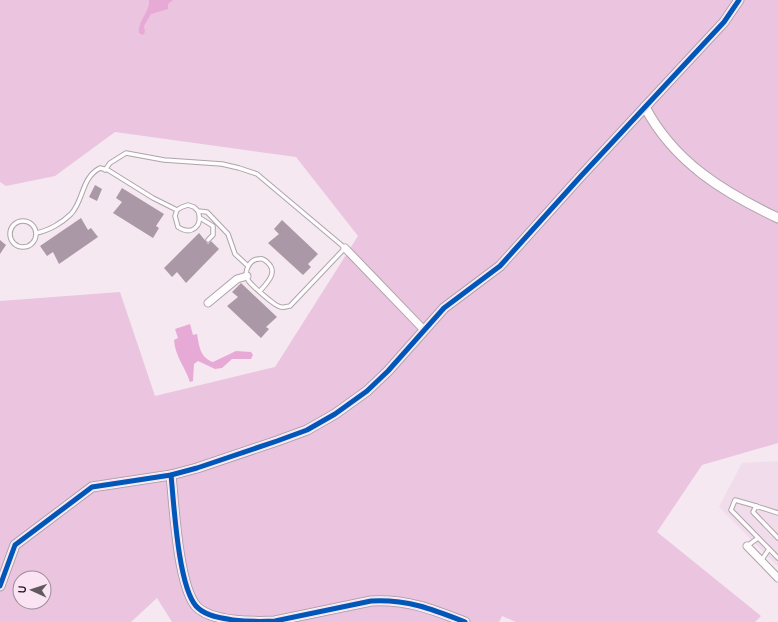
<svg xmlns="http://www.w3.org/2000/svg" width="778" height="622" viewBox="0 0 778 622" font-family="Quicksand,sans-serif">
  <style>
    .built { fill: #f1dceb }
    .green { fill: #ebc4e0; fill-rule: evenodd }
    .water { fill: #e7aad6 }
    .building { fill: #ab98a6 }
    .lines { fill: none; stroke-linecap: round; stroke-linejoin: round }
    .service-casing { stroke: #aea4ab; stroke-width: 5.5 }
    .minor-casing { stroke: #aea4ab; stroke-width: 9 }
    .tertiary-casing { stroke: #aea4ab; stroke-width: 11 }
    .service { stroke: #fefcfd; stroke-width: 3.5 }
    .minor { stroke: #fefcfd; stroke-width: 7 }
    .tertiary { stroke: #fefcfd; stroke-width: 9 }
    .cycleway-casing { stroke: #fae3f3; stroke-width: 8 }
    .cycleway { stroke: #0057b8; stroke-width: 5 }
  </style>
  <rect width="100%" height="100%" fill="#f5e8f1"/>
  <polygon class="built" points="778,461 778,567 719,507 742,463"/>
  <path class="green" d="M 0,0 L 778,0 L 778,443 L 702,465 L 657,532 L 761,616 L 755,622 L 516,622 L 502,616 L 499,622 L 172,622 L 157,598 L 131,622 L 0,622 L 0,301 L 120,292 L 155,396 L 275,367 L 358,236 L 296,157 L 115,132 L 55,176 L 6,186 L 0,182 ZM 20,578 L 44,578 L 44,602 L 20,602 Z"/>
  <g class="water">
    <path d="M 149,0 L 173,0 L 168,4 L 168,9 L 151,14 L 144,26 L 145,32 L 143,35 L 139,33 C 138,20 150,12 149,0 Z"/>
    <path d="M 190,324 L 193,335 L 197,334 C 199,345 200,358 213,362 L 236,351 L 251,352 L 253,355 L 251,359 L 232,359 L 222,368 L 215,369 L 198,361 L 194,364 L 193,381 L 190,382 C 185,367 175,356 174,340 L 178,338 L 175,329 Z"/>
  </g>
  <g class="building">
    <polygon points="95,185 102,189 97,201 89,197"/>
    <polygon points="122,188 164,214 156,226 159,228 153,238 113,213 122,202 116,198"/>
    <polygon points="81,218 88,230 91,228 98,237 59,264 53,252 47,256 40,246"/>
    <polygon points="282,220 318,254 308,264 311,267 303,275 268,243 279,234 274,229"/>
    <polygon points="199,233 208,244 211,241 219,249 186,283 177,272 172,277 164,268"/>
    <polygon points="0,240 6,245 0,254"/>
    <polygon points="241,283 277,317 266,327 269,329 261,338 227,306 238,297 232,292"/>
  </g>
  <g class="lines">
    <g class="service-casing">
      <g id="service">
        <path d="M 105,170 L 110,163 L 126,153 L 164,160 L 222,164 L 239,168 L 257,174 L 345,248 L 290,306 C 288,306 284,308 281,307 C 276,307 251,285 248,280 C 243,271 250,259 259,259 C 262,258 265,260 267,262 C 279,272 267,283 260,291"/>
        <path d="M 198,211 C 203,226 192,236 178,227 L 175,216 L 177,210 L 182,207 L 188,205 L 194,207 L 198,211 L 207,212 L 228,234 L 235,254 L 248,266"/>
        <polyline points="200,218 213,226 213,235 208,240"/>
        <circle cx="23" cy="234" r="13"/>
        <path d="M 36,233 C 48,231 62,223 71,214 C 84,200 81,178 100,168 L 108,170 L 153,198 L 177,210"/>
        <polyline points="756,506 735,500 731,510 778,558"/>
        <polyline points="778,513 756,506 753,512 778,538"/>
        <polyline points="747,546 758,538"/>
        <polyline points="761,561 769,549"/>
      </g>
    </g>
    <g class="minor-casing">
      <g id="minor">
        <polyline points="345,248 424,330"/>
        <polyline points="208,303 237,279 247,276"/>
        <polyline points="747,546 778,578"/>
      </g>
    </g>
    <g class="tertiary-casing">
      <g id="tertiary">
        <path d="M 645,107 C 674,162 723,192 778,218"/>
        <path d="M 171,475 C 174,504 178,585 196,606 C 210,622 254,622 275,621 L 371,601 C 407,599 432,609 465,622"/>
        <polyline points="0,586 15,545 92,487 171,475 197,468 277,441 307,430 335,414 367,391 388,371 444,308 500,266 581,176 724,22 739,0"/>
      </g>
    </g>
    <use href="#service" class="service"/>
    <use href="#minor" class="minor"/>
    <use href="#tertiary" class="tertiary"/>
    <g class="cycleway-casing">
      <g id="cycleway">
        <path d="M 171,475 C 174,504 178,585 196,606 C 210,622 254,622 275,621 L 371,601 C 407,599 432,609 465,622"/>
        <polyline points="0,586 15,545 92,487 171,475 197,468 277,441 307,430 335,414 367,391 388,371 444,308 500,266 581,176 724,22 739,0"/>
      </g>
    </g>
    <use href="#cycleway" class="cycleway"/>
  </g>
  <g transform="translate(32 590) rotate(273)"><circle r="19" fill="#fae3f3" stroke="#9e8d99"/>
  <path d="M0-3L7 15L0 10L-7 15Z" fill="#62595f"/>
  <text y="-6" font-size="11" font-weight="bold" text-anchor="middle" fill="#130c11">U</text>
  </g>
</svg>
